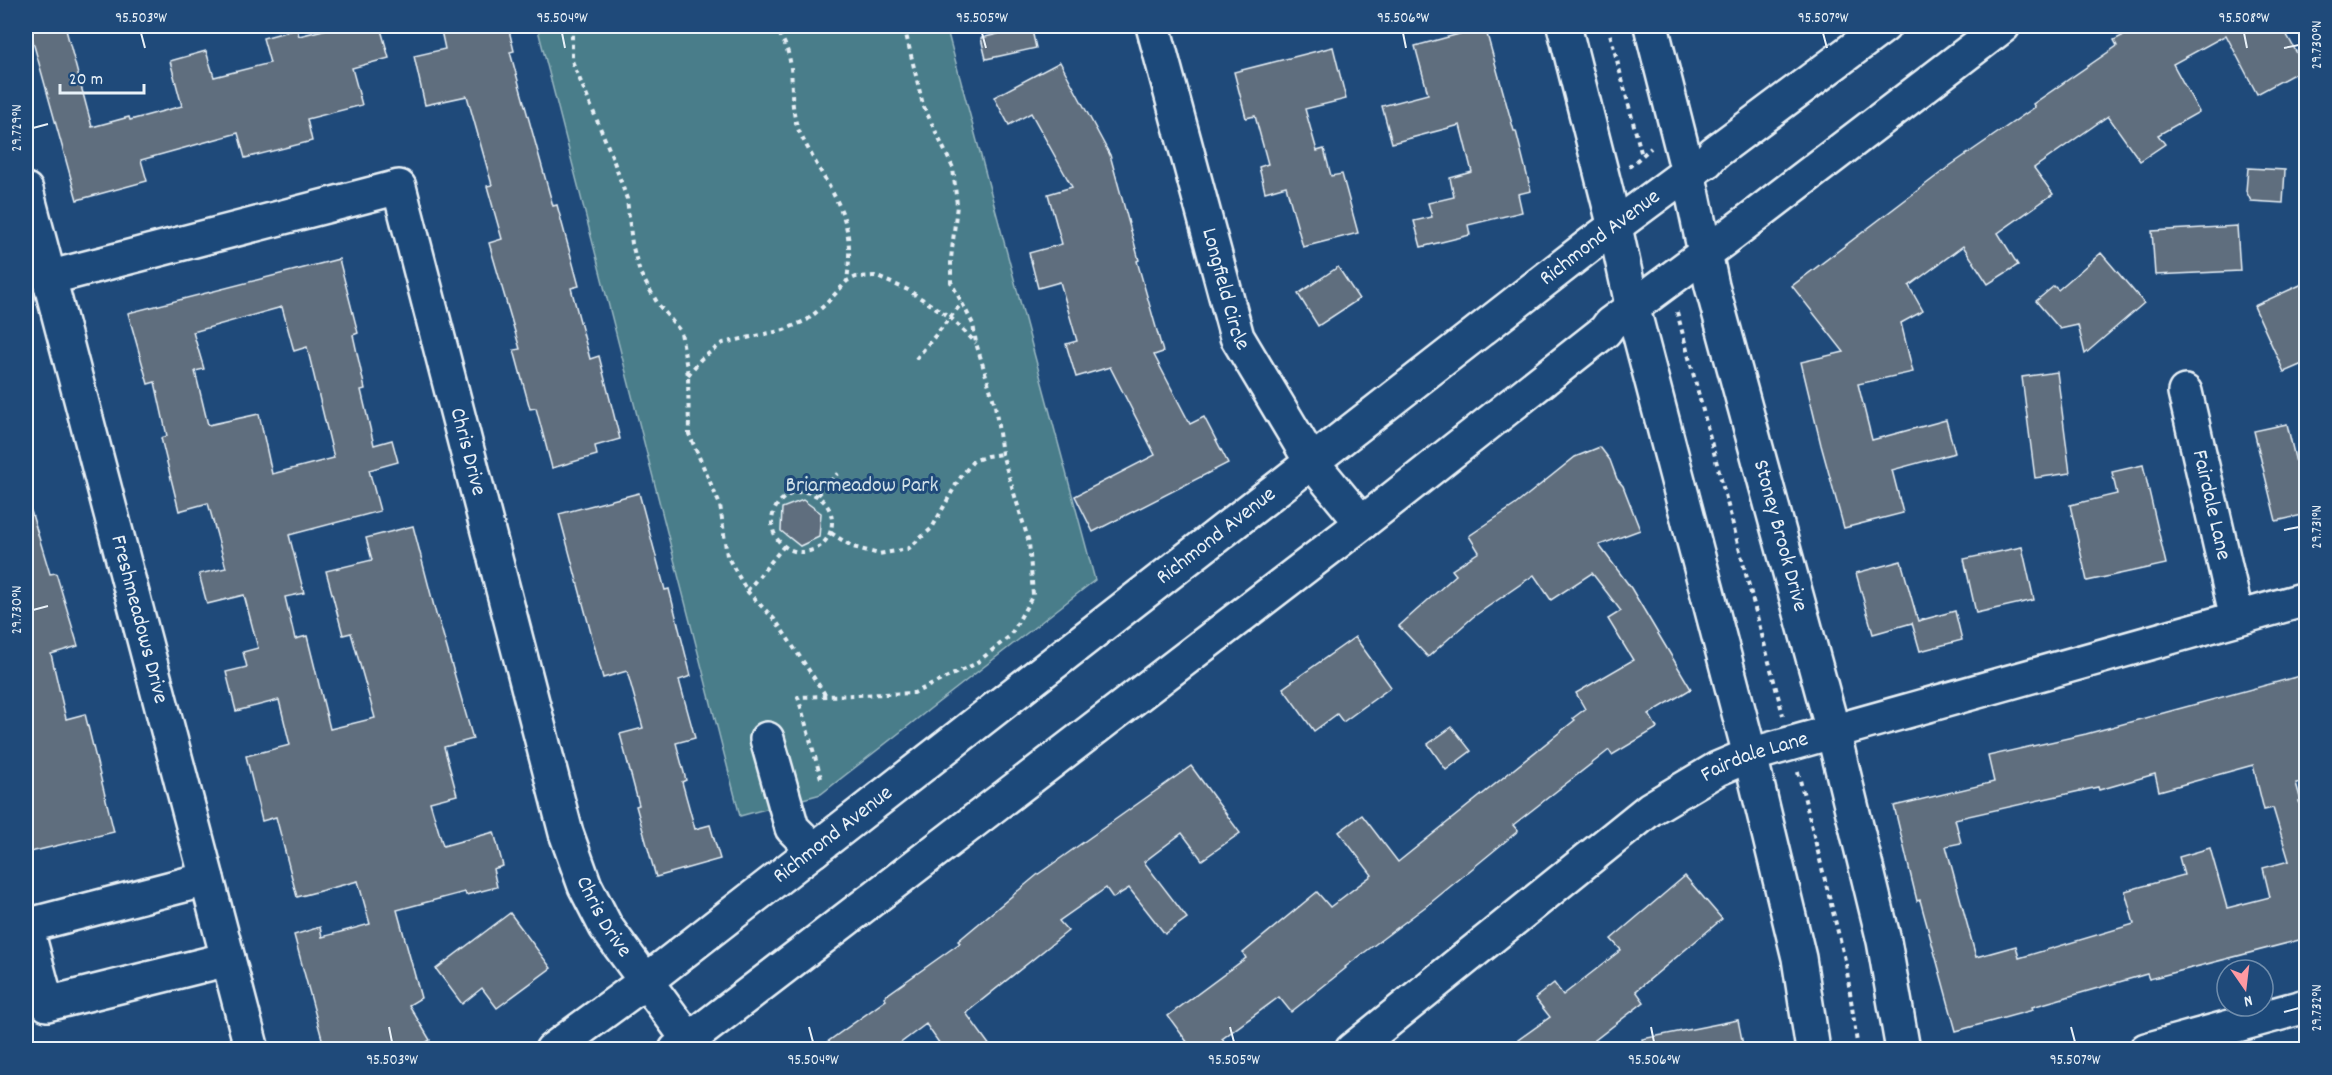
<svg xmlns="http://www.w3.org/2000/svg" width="2332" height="1075" viewBox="0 0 2332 1075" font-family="Dekko,sans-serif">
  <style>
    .green { fill: #497d8a; stroke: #98b7c1; stroke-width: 1.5 }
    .building { fill: #5e6e7e; stroke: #e8f1f8; stroke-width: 1.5; fill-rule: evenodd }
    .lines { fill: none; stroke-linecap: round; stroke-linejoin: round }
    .minor-casing { stroke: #e8f1f8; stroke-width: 38 }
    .major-casing { stroke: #e8f1f8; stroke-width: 38 }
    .path { stroke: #e8f1f8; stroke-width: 4; stroke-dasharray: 4.5 4.5; stroke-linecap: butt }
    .minor { stroke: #1f4a7a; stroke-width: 33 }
    .major { stroke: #1f4a7a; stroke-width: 33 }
    .ticks { fill: none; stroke: #e8f1f8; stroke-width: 2 }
    .labels { text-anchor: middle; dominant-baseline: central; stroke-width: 6; stroke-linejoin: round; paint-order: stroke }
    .street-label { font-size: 22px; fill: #e8f1f8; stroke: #1f4a7a }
    .park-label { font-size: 22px; fill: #d0e0e8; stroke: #1f4a7a }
    .neatline { fill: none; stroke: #e8f1f8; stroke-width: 2 }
    .ticks-label { font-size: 15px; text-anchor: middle; fill: #e8f1f8 }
  </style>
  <rect width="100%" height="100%" fill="#1f4a7a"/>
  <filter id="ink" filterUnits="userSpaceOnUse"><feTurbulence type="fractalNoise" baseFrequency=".0167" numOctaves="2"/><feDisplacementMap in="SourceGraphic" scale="12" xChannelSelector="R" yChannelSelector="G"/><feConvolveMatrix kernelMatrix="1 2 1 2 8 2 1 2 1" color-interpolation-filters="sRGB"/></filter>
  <g filter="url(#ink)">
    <polygon class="green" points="537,26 946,26 1095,580 821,794 740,816"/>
    <g class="building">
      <polygon points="51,26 65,26 92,127 129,117 130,120 182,106 170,61 206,51 214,77 270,63 263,38 297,29 299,36 339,26 380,26 389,58 352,68 362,105 307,119 312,141 245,158 238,133 141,160 147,181 77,200 30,31"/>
      <polygon points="440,26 508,26 514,51 510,52 553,206 557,205 579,286 571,288 590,359 599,356 620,439 595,446 597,455 552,468 536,408 530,409 514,350 520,349 489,243 502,239 487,186 492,185 467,96 425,105 414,56 445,49"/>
      <polygon points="996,26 1031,26 1036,48 986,59 981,38 998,34"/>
      <polygon points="2141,26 2282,26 2305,68 2257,94 2226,35 2173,64 2199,112 2158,135 2165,144 2140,161 2108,116 2034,168 2053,194 1998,233 2018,265 1988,284 1963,246 1909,286 1923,311 1901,323 1913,372 1858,384 1872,440 1946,420 1955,453 1892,470 1903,513 1844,528 1821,445 1801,362 1844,352 1792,286 1951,165 2035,107 2033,104 2117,46 2114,40"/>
      <polygon points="1485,27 1514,131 1516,131 1531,191 1518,194 1522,212 1468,225 1470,235 1421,247 1414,221 1432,217 1428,203 1454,197 1450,178 1472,172 1460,125 1392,143 1382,106 1428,94 1415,46"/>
      <polygon points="1333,47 1346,99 1305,109 1317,151 1324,149 1331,176 1342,174 1358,233 1303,247 1286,186 1265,192 1259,167 1268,164 1255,116 1246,118 1234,72"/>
      <polygon points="1060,62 1110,155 1139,260 1137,261 1163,352 1154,355 1190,424 1204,417 1228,463 1093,532 1075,496 1155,455 1110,367 1076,377 1066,344 1077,341 1060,282 1038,288 1029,253 1062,244 1048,194 1072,187 1031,113 1009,125 994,97"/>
      <polygon points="2248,168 2285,170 2283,203 2251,201 2246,191"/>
      <polygon points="2237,226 2240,271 2155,275 2152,231"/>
      <polygon points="2101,253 2144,303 2085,354 2078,325 2060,329 2036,301 2054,286 2058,290"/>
      <path d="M 339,259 L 358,333 L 353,335 L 365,389 L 361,390 L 374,445 L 392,440 L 398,462 L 369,470 L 380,511 L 289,535 L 304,593 L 285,597 L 295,639 L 307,636 L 330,729 L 375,718 L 351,633 L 343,635 L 326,571 L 372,560 L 366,538 L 413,526 L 437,618 L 438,617 L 473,739 L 444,747 L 457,795 L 430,802 L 443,846 L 494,832 L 503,866 L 493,869 L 497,887 L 466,895 L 465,892 L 397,910 L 421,998 L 409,1005 L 430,1040 L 425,1043 L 429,1050 L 325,1050 L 294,935 L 320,927 L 322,937 L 370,924 L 358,881 L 297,897 L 276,817 L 262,821 L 246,756 L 290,745 L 279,700 L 236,711 L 226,672 L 247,667 L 243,652 L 258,648 L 244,595 L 207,604 L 199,574 L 226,568 L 208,503 L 179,511 L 161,438 L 167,436 L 155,382 L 148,384 L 128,313 ZM 282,307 L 294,351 L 307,347 L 334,458 L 272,474 L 259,414 L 208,425 L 195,371 L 204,369 L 193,332 Z"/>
      <polygon points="1338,267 1359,299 1318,326 1298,294"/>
      <polygon points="2307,282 2307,362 2284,372 2254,306"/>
      <polygon points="2057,372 2070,473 2035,478 2022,377"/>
      <polygon points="2287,424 2297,467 2307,465 2307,514 2276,521 2254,431"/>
      <polygon points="1600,447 1610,460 1617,479 1623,486 1640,530 1599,545 1631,588 1691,689 1649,714 1657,728 1612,755 1609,750 1513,825 1518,831 1429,904 1345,967 1346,968 1291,1012 1279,997 1222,1039 1230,1050 1193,1050 1168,1016 1246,958 1243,953 1317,892 1330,907 1372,875 1339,832 1362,815 1398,862 1575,720 1573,718 1585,709 1576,693 1633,660 1608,619 1621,611 1592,573 1551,600 1534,575 1473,617 1428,657 1399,626 1456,575 1452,570 1479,552 1469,536 1515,505 1575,457"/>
      <polygon points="2143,465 2166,564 2087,581 2070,505 2117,494 2112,472"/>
      <polygon points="639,493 665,590 669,589 691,676 679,680 695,738 676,743 686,780 682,782 695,829 710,825 720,859 656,877 636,806 639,805 620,734 643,728 627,671 603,678 559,514"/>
      <polygon points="803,500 821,513 819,537 800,546 781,531 782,508"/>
      <polygon points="31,511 50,574 56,573 78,646 51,654 66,719 85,714 114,832 26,853 26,512"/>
      <polygon points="2022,547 2034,600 1976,613 1964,559"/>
      <polygon points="1901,561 1918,621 1955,611 1962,640 1920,651 1912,623 1873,634 1856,573"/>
      <polygon points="1355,637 1391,687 1343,722 1337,714 1314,731 1283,688"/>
      <path d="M 2307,674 L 2307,781 L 2296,783 L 2301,801 L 2299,801 L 2307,826 L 2307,938 L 2149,979 L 2147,974 L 2032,1007 L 2033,1010 L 1956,1031 L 1920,900 L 1917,901 L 1894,806 L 1994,782 L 1988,756 L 2086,734 ZM 2253,765 L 2264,810 L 2273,808 L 2289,861 L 2263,868 L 2270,897 L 2227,908 L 2210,848 L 2179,857 L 2184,875 L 2125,891 L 2134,924 L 2019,958 L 2016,946 L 1976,957 L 1946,846 L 1961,843 L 1955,819 L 2098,787 L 2099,790 L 2155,774 L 2159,791 Z"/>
      <polygon points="1452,727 1471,751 1446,770 1428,744"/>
      <polygon points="1191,766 1240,833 1202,860 1182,833 1144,862 1187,918 1165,934 1129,888 1113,898 1106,888 1059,921 1068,931 966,1013 993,1050 944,1050 926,1024 891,1050 816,1050 886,1000 884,997 960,943 958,941 1037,875"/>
      <polygon points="1685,876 1722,919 1636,991 1644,1002 1582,1050 1504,1050 1550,1017 1535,998 1554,983 1563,995 1621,950 1611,939"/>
      <polygon points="510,913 551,968 497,1008 482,988 462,1004 436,969"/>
      <polygon points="1738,1020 1744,1050 1643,1050 1642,1039"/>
    </g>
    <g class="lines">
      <g class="minor-casing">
        <g id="minor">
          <path id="s1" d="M 1153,26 L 1237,337 L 1311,461 L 1362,523"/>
          <polyline points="1564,26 1615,227 1633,309 1750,755 1799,958 1813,1050"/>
          <path id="s2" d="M 1651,26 L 1688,172 L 1712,286 L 1833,731 L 1884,941 L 1903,1050"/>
          <path id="s3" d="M 26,190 L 252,1050"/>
          <path id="s4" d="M 48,278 L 399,187 L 566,833 L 585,886 L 606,927 L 689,1040"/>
          <path id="s5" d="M 2185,392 L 2237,618"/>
          <polyline points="767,739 792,828 814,850"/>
          <polyline points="207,879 26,926 47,1004 228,959"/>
          <path id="s6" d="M 1352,1050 L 1650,809 L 1717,769 L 1750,755 L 2306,599"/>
          <polyline points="2146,1050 2306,1006"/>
        </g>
      </g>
      <g class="major-casing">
        <g id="major">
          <path id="s7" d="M 552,1050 L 646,981 L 1591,244 L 1688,172 L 1707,161 L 1714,153 L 1884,26"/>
          <polyline points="676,1050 1362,523 1605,331 1610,324 1722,241 2003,26"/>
        </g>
      </g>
      <g class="path">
        <polyline points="574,26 572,32 572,61 612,156 627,199 632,244 640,273 658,304 681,332 688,375 689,434 720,505 727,556 747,591 776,621 826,696"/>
        <path d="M 774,26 C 800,61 787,81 795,118 C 797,131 806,144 812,156 C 839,205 855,221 847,281"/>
        <polyline points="1608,26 1642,156"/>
        <polyline points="1629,167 1651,148"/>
        <polyline points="1677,312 1783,715"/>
        <polyline points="916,359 962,303"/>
        <polyline points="688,375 701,359 723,343 784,330 807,320 825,305 847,281 856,277 875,276 908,290 950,317 976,343"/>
        <circle cx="802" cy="522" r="30"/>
        <polyline points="818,495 838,473"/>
        <polyline points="831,533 853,547 879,554 908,549 932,528 958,481 973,461 987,456 1002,454"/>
        <polyline points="747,591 784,546"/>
        <polyline points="1798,772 1846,964 1858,1050"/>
        <polyline points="821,778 798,697 914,693 975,664 1010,636 1033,595 1029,542 1002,454 995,405 976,343 973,324 951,282 951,259 957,205 953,168 923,105 904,26"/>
      </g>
      <use href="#minor" class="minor"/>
      <use href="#major" class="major"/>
    </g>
  </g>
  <path class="ticks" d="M 141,33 L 145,48M 562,33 L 565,48M 982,33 L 986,48M 1403,33 L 1406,48M 1823,33 L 1827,48M 2244,33 L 2247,48M 2284,48 L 2299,45M 33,128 L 48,124M 2284,530 L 2299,527M 33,610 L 48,606M 2284,1012 L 2299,1008M 389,1027 L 392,1042M 809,1027 L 813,1042M 1230,1027 L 1234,1042M 1651,1027 L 1654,1042M 2071,1027 L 2075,1042"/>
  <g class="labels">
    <g class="street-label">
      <text stroke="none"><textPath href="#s7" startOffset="1326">Richmond Avenue</textPath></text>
      <text stroke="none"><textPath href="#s1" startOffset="273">Longfield Circle</textPath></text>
      <text stroke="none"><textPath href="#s4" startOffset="636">Chris Drive</textPath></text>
      <text stroke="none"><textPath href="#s5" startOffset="116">Fairdale Lane</textPath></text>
      <text stroke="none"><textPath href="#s7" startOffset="840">Richmond Avenue</textPath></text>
      <text stroke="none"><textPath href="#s2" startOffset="526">Stoney Brook Drive</textPath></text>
      <text stroke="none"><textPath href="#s3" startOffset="444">Freshmeadows Drive</textPath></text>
      <text stroke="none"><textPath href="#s6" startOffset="501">Fairdale Lane</textPath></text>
      <text stroke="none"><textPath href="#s7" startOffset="354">Richmond Avenue</textPath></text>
      <text stroke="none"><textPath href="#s4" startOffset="1122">Chris Drive</textPath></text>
    </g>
    <g class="park-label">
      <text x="862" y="486">Briarmeadow Park</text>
    </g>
  </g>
  <rect width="2332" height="1075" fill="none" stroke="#1f4a7a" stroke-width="66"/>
  <g transform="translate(2245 988) rotate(166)"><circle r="28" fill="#1f4a7a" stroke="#6f8dac" stroke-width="1.5"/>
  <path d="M0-4.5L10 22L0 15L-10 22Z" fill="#ff9aa2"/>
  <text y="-9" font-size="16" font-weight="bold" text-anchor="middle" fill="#e8f1f8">N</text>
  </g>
  <path d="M60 84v9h84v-9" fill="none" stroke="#e8f1f8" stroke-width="3"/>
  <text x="69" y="84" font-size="18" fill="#e8f1f8" stroke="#1f4a7a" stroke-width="4.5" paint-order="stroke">20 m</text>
  <rect x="33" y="33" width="2266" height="1009" class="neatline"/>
  <g class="ticks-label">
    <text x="141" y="22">95.503°W</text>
    <text x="562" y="22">95.504°W</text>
    <text x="982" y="22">95.505°W</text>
    <text x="1403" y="22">95.506°W</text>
    <text x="1823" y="22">95.507°W</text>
    <text x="2244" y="22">95.508°W</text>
    <text transform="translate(2316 45) rotate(-90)" y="5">29.730°N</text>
    <text transform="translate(16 128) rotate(-90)" y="5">29.729°N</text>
    <text transform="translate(2316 527) rotate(-90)" y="5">29.731°N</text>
    <text transform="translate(16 610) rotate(-90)" y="5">29.730°N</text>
    <text transform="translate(2316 1008) rotate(-90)" y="5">29.732°N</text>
    <text x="392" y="1064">95.503°W</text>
    <text x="813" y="1064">95.504°W</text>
    <text x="1234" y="1064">95.505°W</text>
    <text x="1654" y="1064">95.506°W</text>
    <text x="2075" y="1064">95.507°W</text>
  </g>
</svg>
